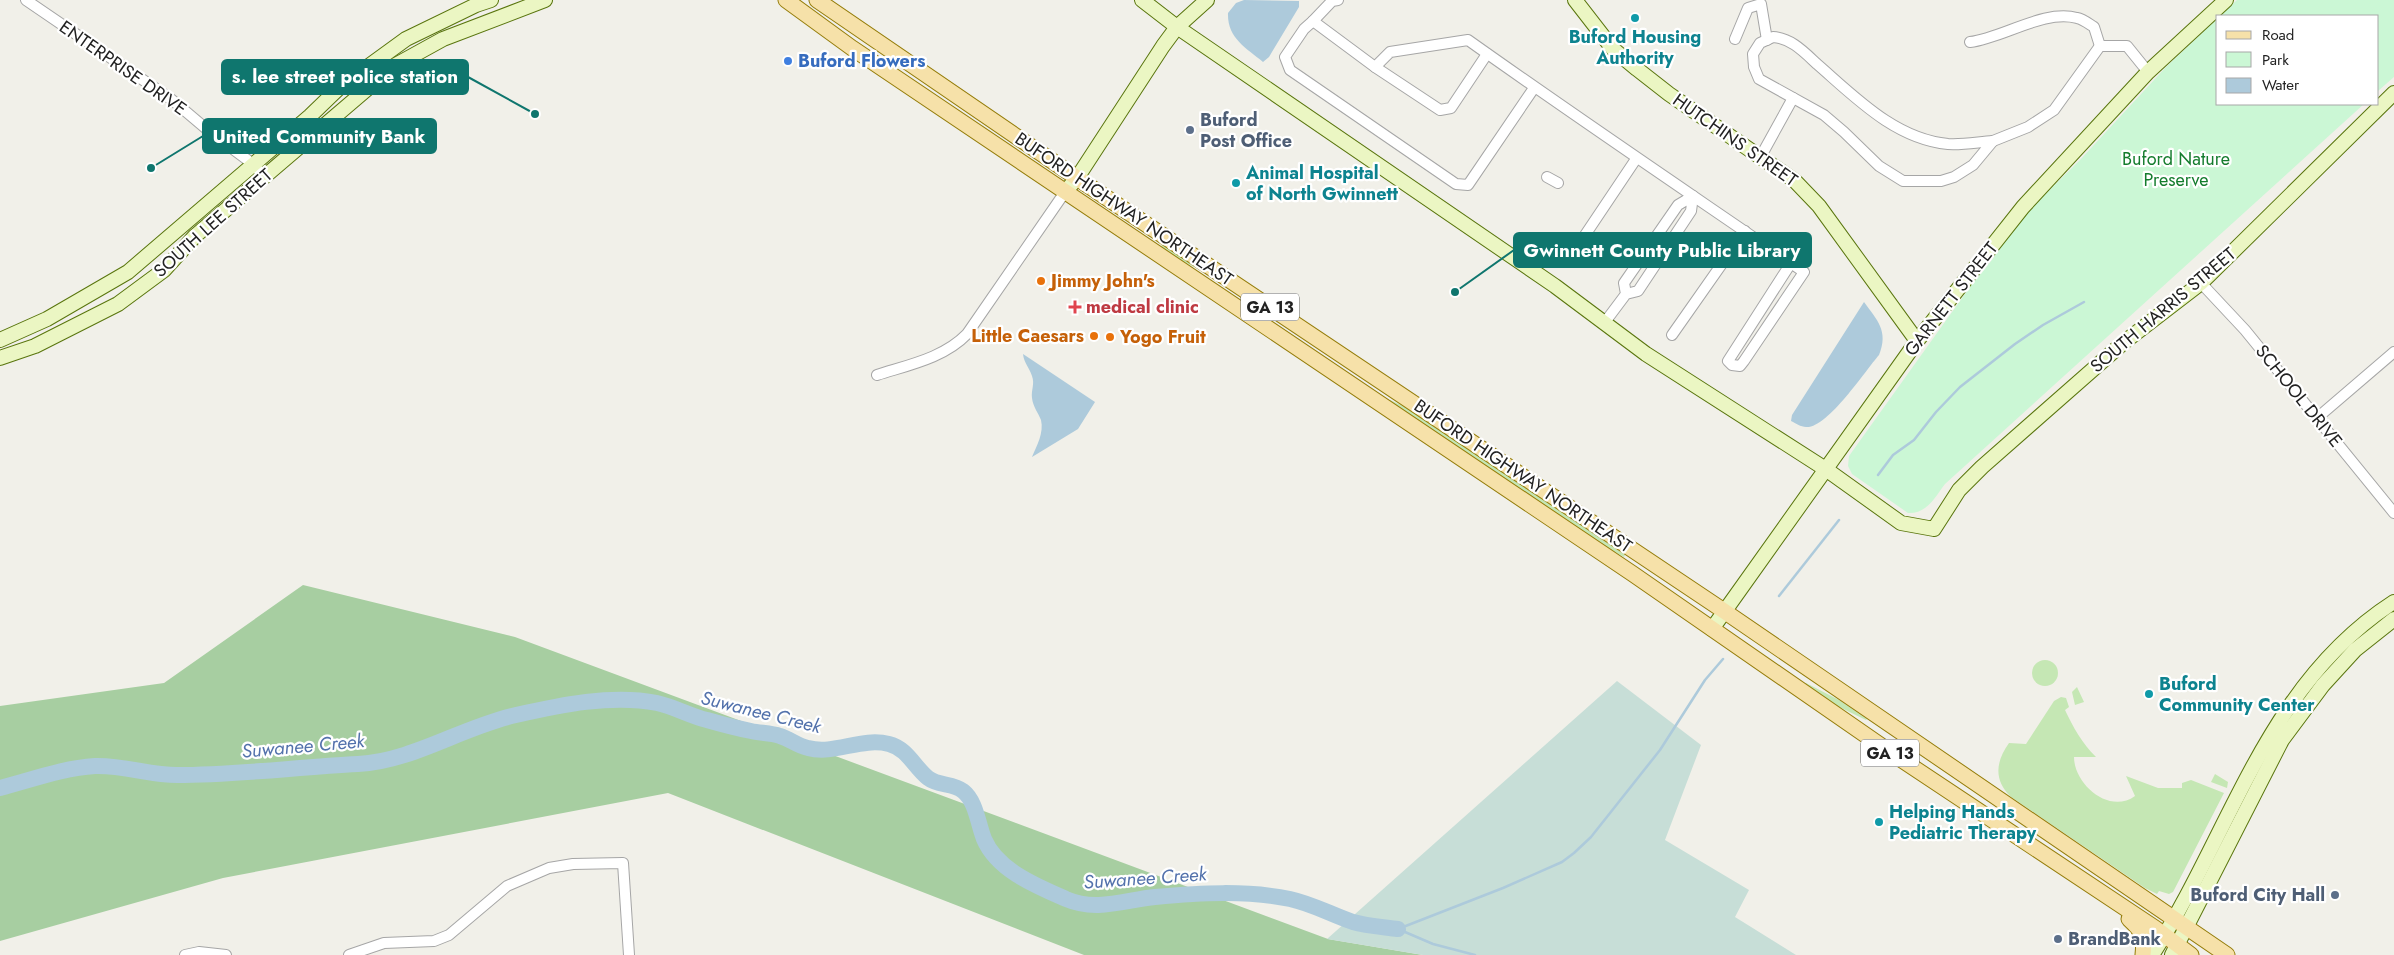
<svg xmlns="http://www.w3.org/2000/svg" width="2394" height="955" viewBox="0 0 2394 955" font-family="Jost,sans-serif">
  <style>
    .grass { fill: #c5e7b4 }
    .forest { fill: #a7cea1 }
    .wetland { fill: #c7ded7 }
    .park { fill: #cbf7d5 }
    .water { fill: #adcadb }
    .lines { fill: none; stroke-linecap: round; stroke-linejoin: round }
    .stream { stroke: #adcadb; stroke-width: 2.5 }
    .river { stroke: #adcadb; stroke-width: 16 }
    .street-casing { stroke: #a6a6a6; stroke-width: 12 }
    .secondary-casing { stroke: #59750d; stroke-width: 16 }
    .primary-casing { stroke: #957d0a; stroke-width: 17 }
    .street { stroke: #fff; stroke-width: 10 }
    .secondary { stroke: #ebf6c3; stroke-width: 14 }
    .primary { stroke: #f6e1a9; stroke-width: 15 }
    .culture-dot { fill: #0f9aa8; stroke: #fff; stroke-width: 2 }
    .shop-dot { fill: #3f7fe0; stroke: #fff; stroke-width: 2 }
    .service-dot { fill: #5c6f8a; stroke: #fff; stroke-width: 2 }
    .food-dot { fill: #e8710a; stroke: #fff; stroke-width: 2 }
    .health-dot { fill: #e0444e; stroke: #fff; stroke-width: 2 }
    .labels { text-anchor: middle; dominant-baseline: central; stroke-width: 4.5; stroke-linejoin: round; paint-order: stroke }
    .shield { fill: #fff; stroke: #646464; stroke-width: 1 }
    .shield-label { font-size: 16px; font-weight: bold; fill: #222 }
    .culture-label { font-size: 18px; font-weight: bold; fill: #0d838f; stroke: #fff; text-anchor: start }
    .shop-label { font-size: 18px; font-weight: bold; fill: #366cbe; stroke: #fff; text-anchor: start }
    .street-label { font-size: 18px; fill: #222; stroke: #fff }
    .service-label { font-size: 18px; font-weight: bold; fill: #4e5e75; stroke: #fff; text-anchor: start }
    .park-label { font-size: 18px; fill: #147c2d; stroke: #fff }
    .food-label { font-size: 18px; font-weight: bold; fill: #c56008; stroke: #fff; text-anchor: start }
    .health-label { font-size: 18px; font-weight: bold; fill: #be3a42; stroke: #fff; text-anchor: start }
    .water-label { font-size: 19px; font-style: italic; fill: #5372ac; stroke: #fff }
    .leader { fill: none; stroke: #0f766e; stroke-width: 2 }
    .callout-dot { fill: #0f766e; stroke: #fff; stroke-width: 2 }
    .callout { fill: #0f766e; stroke: #0f766e; stroke-width: 2 }
    .callout-label { font-size: 19px; text-anchor: middle; font-weight: bold; fill: #fff }
  </style>
  <rect width="100%" height="100%" fill="#f1f0e9"/>
  <g class="grass">
    <polygon points="1162,245 1193,261 1208,274 1182,261 1160,247"/>
    <polygon points="1390,400 1414,411 1625,555 1624,557 1598,543 1389,402"/>
    <circle cx="2045" cy="673" r="13"/>
    <polygon points="1806,683 1839,700 1867,719 1866,720 1831,703 1805,685"/>
    <polygon points="2077,687 2084,702 2075,705 2072,692"/>
    <path d="M 2061,697 L 2066,698 L 2069,707 L 2065,710 C 2073,727 2082,743 2096,757 L 2074,757 C 2074,784 2109,815 2135,796 L 2126,776 L 2158,788 L 2182,788 L 2182,783 L 2191,780 L 2224,793 L 2173,892 L 2169,894 L 2159,891 L 2157,894 L 2145,888 L 2011,797 C 1993,780 1996,761 2009,743 L 2026,744 L 2054,701 Z"/>
    <polygon points="2215,774 2228,782 2227,788 2211,782"/>
  </g>
  <polygon class="forest" points="303,585 515,637 1328,939 1423,955 1084,955 668,793 223,878 0,941 0,706 164,683"/>
  <polygon class="wetland" points="1617,681 1701,745 1665,840 1749,890 1735,917 1796,955 1423,955 1327,939"/>
  <g class="park">
    <polygon points="2237,0 2394,0 2394,77 2378,91 2378,16 2220,16"/>
    <path d="M 2218,18 L 2218,104 L 2364,104 L 1945,484 C 1935,497 1927,514 1908,513 L 1852,474 L 1848,466 L 1849,456 L 2015,224 L 2080,160 L 2166,67 Z"/>
  </g>
  <g class="water">
    <path d="M 1244,0 L 1299,1 L 1299,7 L 1269,57 L 1263,62 C 1246,48 1227,38 1228,13 L 1236,3 Z"/>
    <path d="M 1864,302 C 1877,320 1889,331 1879,355 C 1865,371 1827,429 1806,427 C 1801,427 1795,423 1791,421 L 1792,415 Z"/>
    <path d="M 1023,354 L 1095,402 L 1078,429 L 1032,457 C 1037,445 1044,433 1041,420 C 1038,412 1033,407 1032,398 C 1031,390 1035,384 1032,376 C 1029,367 1024,363 1023,354 Z"/>
  </g>
  <g class="lines">
    <g class="stream">
      <polyline points="1878,475 1893,455 1914,440 1936,412 1960,387 2015,344 2043,325 2084,302"/>
      <polyline points="1779,596 1839,520"/>
      <polyline points="1398,929 1503,888 1562,862 1574,853 1591,837 1660,750 1705,680 1723,659"/>
      <polyline points="1398,929 1433,944 1475,955"/>
    </g>
    <path class="river" d="M 0,788 C 31,780 63,768 95,766 C 123,765 150,775 177,775 C 237,775 298,767 358,764 C 413,761 462,727 516,715 C 560,705 612,694 657,703 C 675,707 690,716 707,720 C 721,724 736,728 751,731 C 760,733 771,733 780,736 C 790,739 798,746 808,748 C 835,755 861,737 889,744 C 908,749 914,767 928,778 C 938,786 953,783 963,791 C 976,801 978,824 984,839 C 997,870 1036,886 1066,899 C 1096,912 1125,900 1155,897 C 1199,893 1247,890 1290,899 C 1313,904 1332,915 1353,922 C 1367,926 1384,927 1398,929"/>
    <g class="street-casing">
      <g id="street">
        <polyline points="26,0 171,99 210,132 253,164 264,177"/>
        <path d="M 1338,0 L 1332,1 L 1313,21 L 1375,67 L 1390,52 L 1468,40 C 1579,119 1692,195 1804,272 L 1744,361 L 1740,366 L 1732,365 L 1728,361 L 1791,263"/>
        <polyline points="1313,21 1304,29 1285,57 1290,70 1456,184 1468,185 1534,88"/>
        <path d="M 1773,37 C 1791,38 1804,52 1817,64 C 1855,97 1895,139 1948,144 C 1963,145 1978,142 1993,141 L 1973,165 L 1954,177 L 1941,181 L 1903,181 L 1879,166 L 1844,132 L 1824,115 L 1759,79 L 1754,67 L 1753,54 L 1760,43 Z"/>
        <polyline points="1735,39 1748,8 1761,4 1767,40"/>
        <path d="M 1970,42 C 2003,38 2044,9 2077,18 C 2083,19 2089,24 2094,27 L 2100,46 L 2127,46 L 2148,72"/>
        <polyline points="1375,67 1440,110 1451,108 1487,54"/>
        <polyline points="1993,141 2028,127 2054,110 2100,46"/>
        <polyline points="1761,156 1793,98"/>
        <polyline points="1547,177 1558,183"/>
        <polyline points="1573,253 1636,159"/>
        <polyline points="2201,283 2245,330 2394,513"/>
        <polyline points="1605,322 1626,294 1638,291 1691,211 1693,196 1678,205 1624,283 1626,294"/>
        <polyline points="1672,335 1745,231"/>
        <path d="M 877,375 C 908,365 944,358 967,334 L 1065,192"/>
        <polyline points="2317,418 2394,352"/>
        <polyline points="185,955 199,952 226,955"/>
        <polyline points="349,955 384,943 434,941 449,935 507,886 549,868 573,864 623,863 629,955"/>
      </g>
    </g>
    <g class="secondary-casing">
      <g id="secondary">
        <polyline points="1142,0 1177,27 1555,286 1646,354 1827,470 1901,523 1934,529 1959,490 1982,467 2123,343 2201,283 2394,93"/>
        <polyline points="1575,0 1613,49 1637,69 1669,94 1795,181 1819,206 1917,341"/>
        <polyline points="1065,192 1077,178 1163,46 1177,27 1207,0"/>
        <polyline points="0,340 47,319 128,272 310,116 340,87 406,39 476,5 491,0"/>
        <polyline points="0,358 35,346 118,304 164,270 195,236 243,195 394,66 443,39 545,0"/>
        <polyline points="1712,629 1917,341 2023,207 2148,72 2226,0"/>
        <path d="M 2152,955 C 2231,834 2265,685 2394,602"/>
        <polyline points="2172,955 2282,740 2323,685 2355,650 2394,619"/>
      </g>
    </g>
    <g class="primary-casing">
      <g id="primary">
        <polyline points="786,0 852,48 1633,574 1890,752 2155,928 2191,955"/>
        <polyline points="817,0 1077,178 1724,611 2227,955"/>
        <path d="M 2129,919 C 2143,932 2145,936 2143,955"/>
      </g>
    </g>
    <use href="#street" class="street"/>
    <use href="#secondary" class="secondary"/>
    <use href="#primary" class="primary"/>
  </g>
  <g class="culture-dot">
    <circle cx="1635" cy="18" r="5"/>
    <circle cx="1236" cy="183" r="5"/>
    <circle cx="2149" cy="694" r="5"/>
    <circle cx="1879" cy="822" r="5"/>
  </g>
  <circle class="shop-dot" cx="788" cy="61" r="5"/>
  <g class="service-dot">
    <circle cx="1190" cy="130" r="5"/>
    <circle cx="2335" cy="895" r="5"/>
    <circle cx="2058" cy="939" r="5"/>
  </g>
  <g class="food-dot">
    <circle cx="1041" cy="281" r="5"/>
    <circle cx="1094" cy="336" r="5"/>
    <circle cx="1110" cy="337" r="5"/>
  </g>
  <path class="health-dot" d="M1072.5 299.5h5v5h5v5h-5v5h-5v-5h-5v-5h5z"/>
  <g class="labels">
    <g class="shield">
      <rect x="1241" y="293.5" width="58" height="27" rx="4"/>
      <rect x="1861" y="739.5" width="58" height="27" rx="4"/>
    </g>
    <g class="shield-label">
      <text x="1270" y="307">GA 13</text>
      <text x="1890" y="753">GA 13</text>
    </g>
    <g class="culture-label">
      <text x="1635" y="37" text-anchor="middle">Buford Housing<tspan x="1635" dy="21">Authority</tspan></text>
      <text x="1246" y="173">Animal Hospital<tspan x="1246" dy="21">of North Gwinnett</tspan></text>
      <text x="2159" y="684">Buford<tspan x="2159" dy="21">Community Center</tspan></text>
      <text x="1889" y="812">Helping Hands<tspan x="1889" dy="21">Pediatric Therapy</tspan></text>
    </g>
    <g class="shop-label">
      <text x="798" y="61">Buford Flowers</text>
    </g>
    <g class="street-label">
      <text transform="translate(123 68) rotate(35)">ENTERPRISE DRIVE</text>
      <text transform="translate(1735 140) rotate(35)">HUTCHINS STREET</text>
      <text transform="translate(1124 209) rotate(34)">BUFORD HIGHWAY NORTHEAST</text>
      <text transform="translate(213 223) rotate(-42)">SOUTH LEE STREET</text>
      <text transform="translate(1951 299) rotate(-52)">GARNETT STREET</text>
      <text transform="translate(2163 310) rotate(-40)">SOUTH HARRIS STREET</text>
      <text transform="translate(2299 396) rotate(51)">SCHOOL DRIVE</text>
      <text transform="translate(1523 476) rotate(34)">BUFORD HIGHWAY NORTHEAST</text>
    </g>
    <g class="service-label">
      <text x="1200" y="120">Buford<tspan x="1200" dy="21">Post Office</tspan></text>
      <text x="2325" y="895" text-anchor="end">Buford City Hall</text>
      <text x="2068" y="939">BrandBank</text>
    </g>
    <g class="park-label">
      <text x="2176" y="159">Buford Nature<tspan x="2176" dy="21">Preserve</tspan></text>
    </g>
    <g class="food-label">
      <text x="1051" y="281">Jimmy John's</text>
      <text x="1084" y="336" text-anchor="end">Little Caesars</text>
      <text x="1120" y="337">Yogo Fruit</text>
    </g>
    <g class="health-label">
      <text x="1086" y="307">medical clinic</text>
    </g>
    <g class="water-label">
      <text transform="translate(761 712) rotate(14)">Suwanee Creek</text>
      <text transform="translate(303 746) rotate(-5)">Suwanee Creek</text>
      <text transform="translate(1145 878) rotate(-4)">Suwanee Creek</text>
    </g>
  </g>
  <path class="leader" d="M535 114L468 77M151 168L203 136M1455 292L1514 250"/>
  <g class="callout-dot">
    <circle cx="535" cy="114" r="5"/>
    <circle cx="151" cy="168" r="5"/>
    <circle cx="1455" cy="292" r="5"/>
  </g>
  <g class="callout">
    <rect x="222" y="60" width="246" height="34" rx="5"/>
    <rect x="203" y="119" width="233" height="34" rx="5"/>
    <rect x="1514" y="233" width="297" height="34" rx="5"/>
  </g>
  <g class="callout-label">
    <text x="345" y="83">s. lee street police station</text>
    <text x="319" y="143">United Community Bank</text>
    <text x="1662" y="257">Gwinnett County Public Library</text>
  </g>
  <rect x="2216" y="15" width="162" height="90" fill="#ffffff" stroke="#a7a7a7"/>
  <rect x="2226" y="31" width="25" height="8" fill="#f6e1a9" stroke="#a7a7a7"/>
  <text x="2262" y="40" font-size="15" fill="#222222">Road</text>
  <rect x="2226" y="52" width="25" height="15" fill="#cbf7d5" stroke="#a7a7a7"/>
  <text x="2262" y="65" font-size="15" fill="#222222">Park</text>
  <rect x="2226" y="78" width="25" height="15" fill="#adcadb" stroke="#a7a7a7"/>
  <text x="2262" y="90" font-size="15" fill="#222222">Water</text>
</svg>
